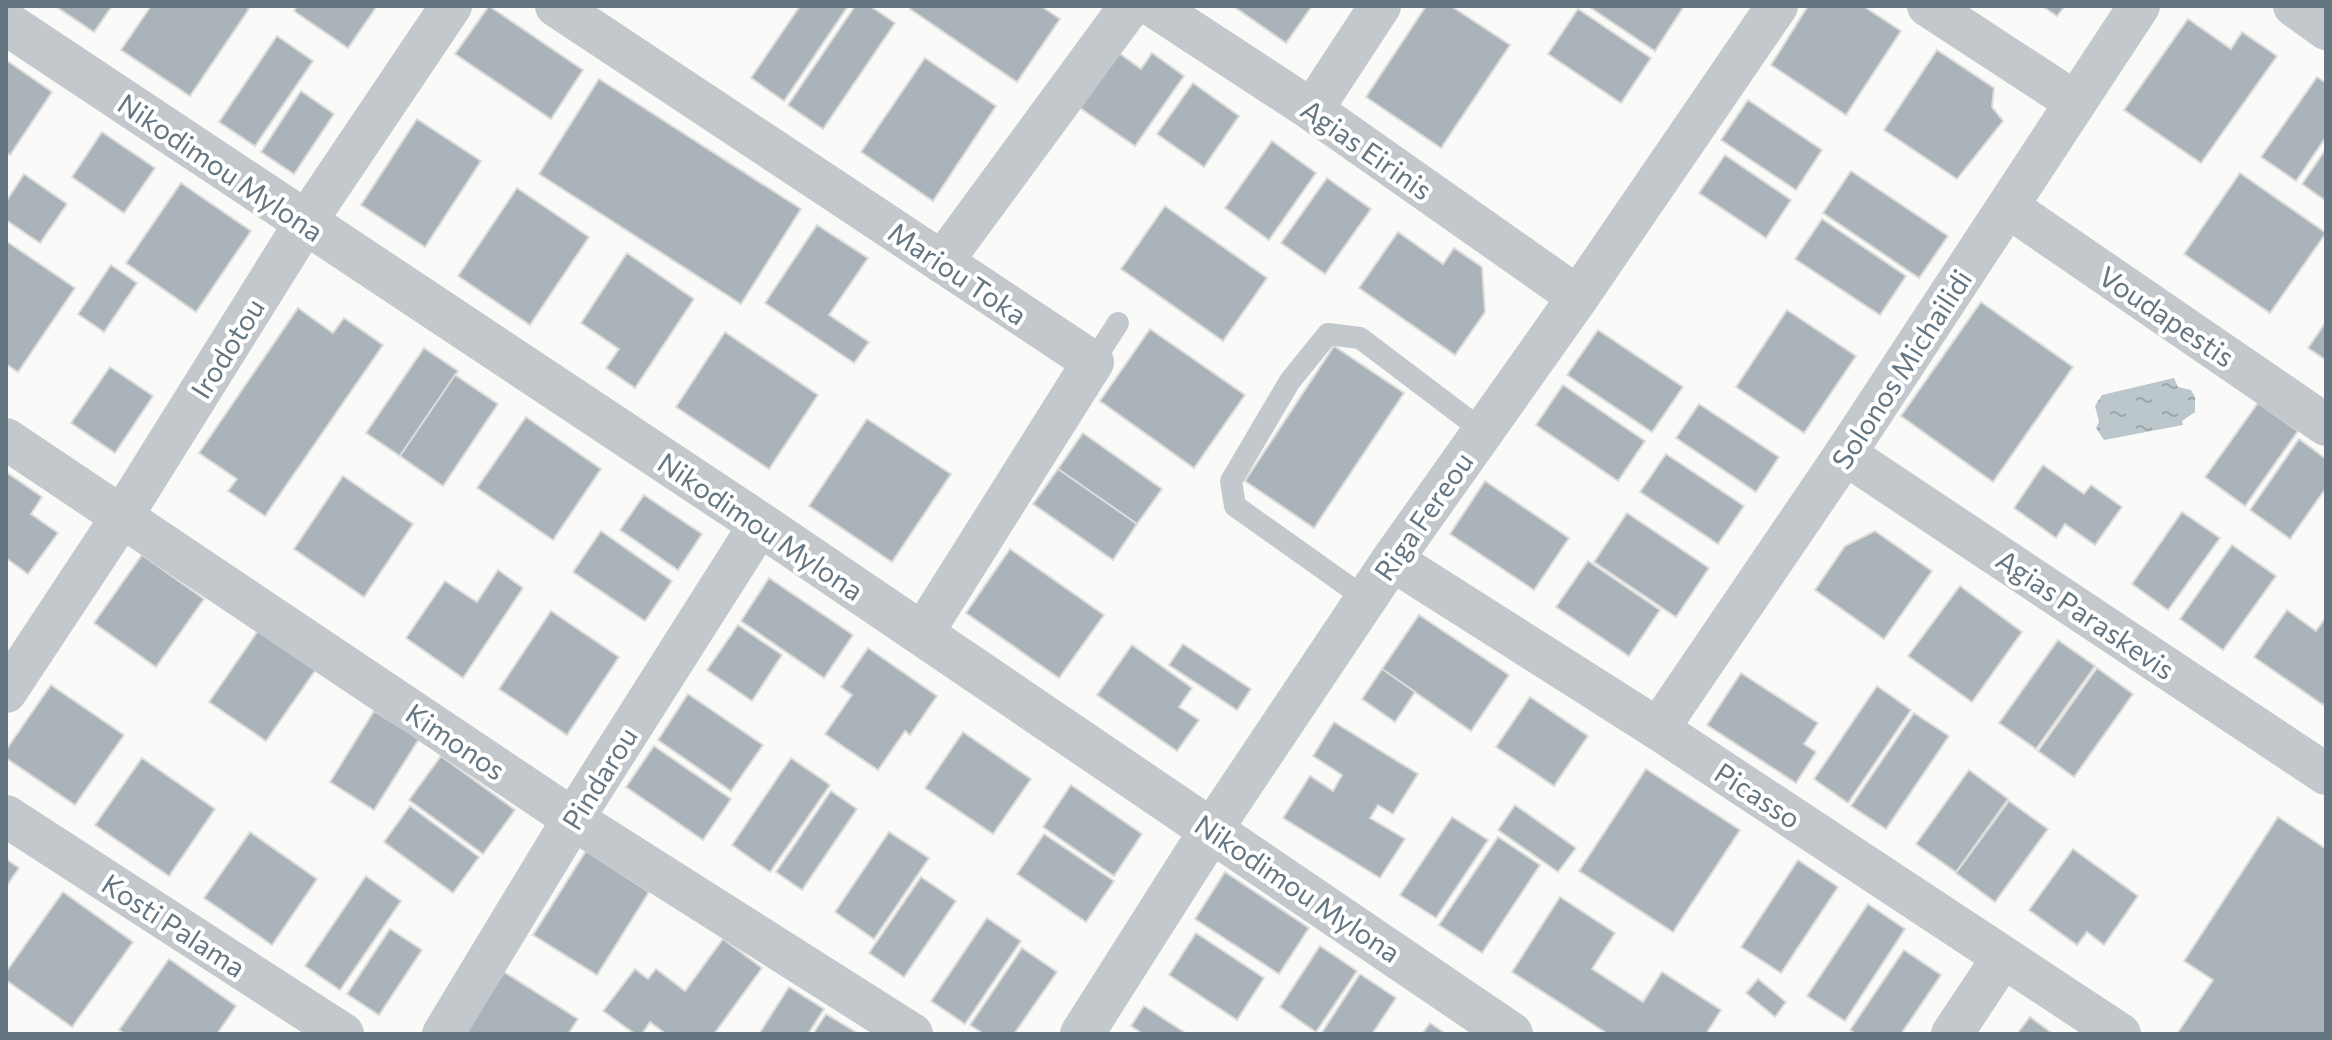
<svg xmlns="http://www.w3.org/2000/svg" width="2332" height="1040" viewBox="0 0 2332 1040" font-family="Commissioner,sans-serif">
  <style>
    .water { fill: url(#water-ripples) }
    .building { fill: #aab3b9; stroke: #dcdcda; stroke-width: 2 }
    .lines { fill: none; stroke-linecap: round; stroke-linejoin: round }
    .service { stroke: #c3c8cc; stroke-width: 22 }
    .minor { stroke: #c3c8cc; stroke-width: 42 }
    .tertiary { stroke: #c3c8cc; stroke-width: 44 }
    .labels { text-anchor: middle; dominant-baseline: central; stroke-width: 8; stroke-linejoin: round; paint-order: stroke }
    .street-label { font-size: 28px; fill: #657683; stroke: #fff }
  </style>
  <defs>
    <pattern id="water-ripples" width="26" height="14" patternUnits="userSpaceOnUse" patternTransform="scale(2)"><rect width="26" height="14" fill="#bbc7cb"/><path d="M2 4q2-2 4 0t4 0M15 11q2-2 4 0t4 0" fill="none" stroke="#9ca6aa"/></pattern>
  </defs>
  <rect width="100%" height="100%" fill="#fafaf8"/>
  <polygon class="water" points="2174,378 2178,387 2191,390 2195,397 2195,412 2182,421 2183,425 2104,440 2096,428 2099,422 2095,406 2102,395"/>
  <g class="building">
    <polygon points="55,6 112,6 94,32"/>
    <polygon points="151,6 245,6 249,9 190,96 121,50"/>
    <polygon points="297,6 377,6 348,48 294,11"/>
    <polygon points="489,6 583,70 551,119 455,54"/>
    <polygon points="800,6 848,6 784,101 751,78"/>
    <polygon points="855,6 870,6 895,23 823,129 788,105"/>
    <polygon points="911,6 1041,6 1060,19 1017,82 910,9"/>
    <polygon points="1233,6 1312,6 1286,43"/>
    <polygon points="1426,6 1451,6 1510,45 1441,148 1366,97"/>
    <polygon points="1588,6 1684,6 1655,51"/>
    <polygon points="1808,6 1863,6 1901,31 1846,115 1771,65"/>
    <polygon points="2042,6 2065,6 2057,16"/>
    <polygon points="1578,9 1651,58 1621,103 1548,54"/>
    <polygon points="2188,19 2231,49 2242,32 2277,56 2201,163 2124,110"/>
    <polygon points="277,36 313,61 255,146 219,122"/>
    <polygon points="1937,50 1994,88 1992,107 2003,121 1957,179 1884,130"/>
    <polygon points="1119,53 1141,69 1152,53 1184,76 1135,146 1080,108"/>
    <polygon points="925,58 996,106 933,201 861,152"/>
    <polygon points="6,60 52,92 10,155 6,152"/>
    <polygon points="2317,77 2326,83 2326,137 2296,181 2261,157"/>
    <polygon points="599,79 801,209 741,304 539,174"/>
    <polygon points="1193,83 1239,116 1204,167 1157,134"/>
    <polygon points="301,91 334,114 294,174 261,152"/>
    <polygon points="1748,100 1822,150 1796,190 1721,140"/>
    <polygon points="417,119 481,161 425,247 361,205"/>
    <polygon points="102,132 155,168 124,213 72,177"/>
    <polygon points="1272,141 1316,173 1269,240 1225,208"/>
    <polygon points="2326,149 2326,201 2302,184"/>
    <polygon points="1725,155 1791,200 1766,238 1699,193"/>
    <polygon points="1851,171 1948,236 1919,278 1823,213"/>
    <polygon points="2240,173 2326,233 2270,313 2184,254"/>
    <polygon points="24,174 67,204 40,243 6,220 6,202"/>
    <polygon points="1327,178 1371,209 1325,274 1281,243"/>
    <polygon points="181,183 251,231 196,312 126,263"/>
    <polygon points="517,188 589,237 530,325 458,276"/>
    <polygon points="1165,206 1267,278 1223,341 1121,269"/>
    <polygon points="1822,219 1906,276 1880,315 1795,259"/>
    <polygon points="817,225 868,258 829,315 869,342 854,363 765,303"/>
    <polygon points="1398,232 1443,264 1454,248 1482,267 1485,312 1455,355 1359,288"/>
    <polygon points="6,241 75,288 18,372 6,364"/>
    <polygon points="627,253 694,299 635,388 606,368 619,349 581,323"/>
    <polygon points="111,265 137,283 104,332 78,314"/>
    <polygon points="1981,302 2073,367 1993,482 1901,416"/>
    <polygon points="298,308 333,333 344,318 383,345 265,516 228,491 237,479 199,453"/>
    <polygon points="1787,310 1856,356 1804,433 1736,387"/>
    <polygon points="2326,322 2326,360 2308,348"/>
    <polygon points="1150,329 1245,395 1194,468 1100,401"/>
    <polygon points="1598,330 1683,387 1652,432 1567,375"/>
    <polygon points="725,332 818,395 769,469 676,407"/>
    <polygon points="1334,346 1404,393 1314,528 1245,481"/>
    <polygon points="424,348 458,371 400,456 366,433"/>
    <polygon points="110,367 153,396 115,453 71,423"/>
    <polygon points="455,375 498,404 443,486 400,456"/>
    <polygon points="1563,385 1645,441 1618,481 1536,425"/>
    <polygon points="2258,403 2298,431 2245,506 2205,477"/>
    <polygon points="1699,404 1779,457 1756,492 1676,438"/>
    <polygon points="526,417 601,469 553,540 477,488"/>
    <polygon points="867,419 951,474 892,562 809,506"/>
    <polygon points="1083,433 1162,489 1137,524 1058,469"/>
    <polygon points="2299,439 2326,459 2326,488 2290,539 2250,510"/>
    <polygon points="1666,454 1744,506 1718,544 1640,492"/>
    <polygon points="2043,465 2084,494 2091,485 2122,507 2095,545 2065,524 2056,538 2014,508"/>
    <polygon points="1058,469 1137,524 1113,560 1033,504"/>
    <polygon points="6,472 42,497 31,514 58,533 28,574 6,558"/>
    <polygon points="343,476 413,524 364,597 294,549"/>
    <polygon points="1485,481 1569,538 1534,590 1450,534"/>
    <polygon points="644,495 702,534 678,570 620,530"/>
    <polygon points="2182,512 2220,538 2168,610 2132,584"/>
    <polygon points="1627,513 1709,568 1676,617 1594,562"/>
    <polygon points="601,531 672,581 645,621 573,572"/>
    <polygon points="1875,531 1932,571 1884,639 1815,590 1845,546"/>
    <polygon points="2232,545 2276,576 2223,650 2180,619"/>
    <polygon points="1010,549 1104,615 1059,678 966,613"/>
    <polygon points="142,555 204,599 156,667 94,623"/>
    <polygon points="1588,561 1660,610 1629,656 1556,607"/>
    <polygon points="498,570 523,588 463,678 406,638 445,581 477,602"/>
    <polygon points="769,578 853,635 824,678 741,621"/>
    <polygon points="1960,586 2022,632 1972,702 1908,656"/>
    <polygon points="2287,610 2316,631 2326,617 2326,701 2323,705 2254,657"/>
    <polygon points="551,611 619,657 567,735 499,689"/>
    <polygon points="1419,615 1509,675 1471,731 1382,669"/>
    <polygon points="262,625 319,665 266,741 209,702"/>
    <polygon points="738,625 782,655 752,701 707,670"/>
    <polygon points="2058,640 2095,666 2036,749 1999,723"/>
    <polygon points="1183,644 1251,689 1237,710 1169,665"/>
    <polygon points="1132,645 1192,688 1179,707 1199,720 1177,751 1097,695"/>
    <polygon points="868,648 937,696 910,735 905,731 878,770 825,734 852,695 841,687"/>
    <polygon points="2097,668 2133,694 2074,777 2038,751"/>
    <polygon points="1382,669 1415,692 1395,722 1362,699"/>
    <polygon points="1741,673 1818,723 1804,744 1816,752 1796,783 1707,725"/>
    <polygon points="51,685 124,735 75,805 6,758 6,750"/>
    <polygon points="1877,686 1911,710 1848,803 1814,779"/>
    <polygon points="688,694 763,745 731,791 658,740"/>
    <polygon points="1530,697 1588,736 1554,786 1496,747"/>
    <polygon points="374,711 419,739 374,810 330,782"/>
    <polygon points="1914,713 1949,736 1886,829 1851,806"/>
    <polygon points="1334,722 1418,774 1393,814 1378,805 1370,818 1405,839 1380,878 1283,818 1310,776 1333,791 1342,775 1313,756"/>
    <polygon points="963,732 1031,779 993,834 925,788"/>
    <polygon points="654,746 731,799 703,840 626,787"/>
    <polygon points="441,756 515,810 483,854 409,800"/>
    <polygon points="142,758 215,809 169,876 95,825"/>
    <polygon points="791,758 830,785 770,872 732,845"/>
    <polygon points="1646,769 1740,830 1673,932 1579,871"/>
    <polygon points="1969,770 2008,799 1956,872 1916,844"/>
    <polygon points="1071,785 1142,834 1114,876 1043,827"/>
    <polygon points="831,791 857,809 802,890 776,872"/>
    <polygon points="2009,801 2048,829 1995,902 1956,873"/>
    <polygon points="1515,805 1576,848 1558,872 1498,830"/>
    <polygon points="410,806 479,857 453,893 384,842"/>
    <polygon points="1452,817 1488,840 1436,918 1400,895"/>
    <polygon points="2278,817 2326,849 2326,1034 2177,1034 2213,980 2184,961"/>
    <polygon points="250,832 317,879 272,945 204,898"/>
    <polygon points="889,832 929,858 874,939 835,912"/>
    <polygon points="1044,834 1114,881 1086,922 1017,874"/>
    <polygon points="1498,837 1540,865 1482,953 1439,925"/>
    <polygon points="2073,849 2138,896 2104,945 2087,932 2077,945 2029,910"/>
    <polygon points="586,851 649,892 597,975 533,935"/>
    <polygon points="6,859 19,868 6,887"/>
    <polygon points="1798,860 1838,887 1781,973 1741,947"/>
    <polygon points="1225,872 1309,928 1279,974 1195,919"/>
    <polygon points="366,876 401,901 340,990 305,966"/>
    <polygon points="921,877 956,901 904,977 869,953"/>
    <polygon points="63,892 133,942 72,1027 6,980 6,972"/>
    <polygon points="1560,897 1615,933 1592,969 1643,1002 1662,972 1721,1010 1706,1034 1608,1034 1512,972"/>
    <polygon points="1868,904 1905,929 1845,1021 1807,996"/>
    <polygon points="987,918 1021,941 965,1024 931,1001"/>
    <polygon points="390,929 422,950 379,1015 347,994"/>
    <polygon points="1196,933 1264,978 1237,1020 1169,975"/>
    <polygon points="723,939 762,968 714,1034 666,1034 650,1022 642,1034 635,1034 603,1011 635,969 648,979 656,969 685,991"/>
    <polygon points="1320,946 1357,971 1316,1032 1280,1007"/>
    <polygon points="1022,948 1057,972 1014,1034 984,1034 970,1025"/>
    <polygon points="1904,950 1941,975 1901,1034 1856,1034 1850,1030"/>
    <polygon points="169,959 236,1006 217,1034 125,1034 119,1030"/>
    <polygon points="504,972 578,1019 568,1034 465,1034"/>
    <polygon points="1360,974 1396,998 1372,1034 1321,1034"/>
    <polygon points="1758,979 1786,1002 1775,1017 1746,993"/>
    <polygon points="789,987 824,1009 808,1034 759,1034"/>
    <polygon points="1144,1006 1187,1034 1143,1034 1131,1026"/>
    <polygon points="826,1014 859,1034 813,1034"/>
    <polygon points="2030,1017 2053,1034 2017,1034"/>
    <polygon points="1430,1023 1446,1034 1422,1034"/>
  </g>
  <g class="lines">
    <g class="service">
      <polyline points="1093,362 1118,323"/>
      <polyline points="1366,599 1235,506 1231,481 1290,381 1328,334 1360,338 1483,431"/>
    </g>
    <g class="minor">
      <polyline points="556,6 1093,362 922,634"/>
      <polyline points="1153,6 1312,110 1578,297"/>
      <polyline points="1928,6 2075,102"/>
      <polyline points="2294,6 2326,29"/>
      <polyline points="1312,110 1380,6"/>
      <polyline points="2008,207 2326,425"/>
      <polyline points="942,262 1130,6"/>
      <polyline points="6,439 573,819 912,1034"/>
      <polyline points="1845,454 2326,774"/>
      <polyline points="1392,560 1658,729 2120,1034"/>
      <polyline points="6,692 121,518 305,223 451,6"/>
      <polyline points="1658,729 1845,454 2139,6"/>
      <polyline points="6,816 343,1034"/>
      <polyline points="1212,829 1392,560 1578,297 1777,6"/>
      <polyline points="443,1034 573,819 760,524"/>
      <polyline points="1952,1034 2003,957"/>
    </g>
    <g class="tertiary">
      <polyline points="6,23 760,524 1511,1034"/>
      <polyline points="1082,1034 1212,829"/>
    </g>
  </g>
  <g class="labels">
    <g class="street-label">
      <text transform="translate(1367 149) rotate(35)">Agias Eirinis</text>
      <text transform="translate(221 167) rotate(34)">Nikodimou Mylona</text>
      <text transform="translate(958 273) rotate(34)">Mariou Toka</text>
      <text transform="translate(2167 316) rotate(34)">Voudapestis</text>
      <text transform="translate(227 348) rotate(-58)">Irodotou</text>
      <text transform="translate(1901 369) rotate(-57)">Solonos Michailidi</text>
      <text transform="translate(1423 516) rotate(-55)">Riga Fereou</text>
      <text transform="translate(761 526) rotate(34)">Nikodimou Mylona</text>
      <text transform="translate(2086 614) rotate(34)">Agias Paraskevis</text>
      <text transform="translate(456 741) rotate(34)">Kimonos</text>
      <text transform="translate(599 778) rotate(-58)">Pindarou</text>
      <text transform="translate(1758 795) rotate(33)">Picasso</text>
      <text transform="translate(1298 888) rotate(34)">Nikodimou Mylona</text>
      <text transform="translate(174 925) rotate(33)">Kosti Palama</text>
    </g>
  </g>
  <rect width="2332" height="1040" fill="none" stroke="#657683" stroke-width="16"/>
</svg>
